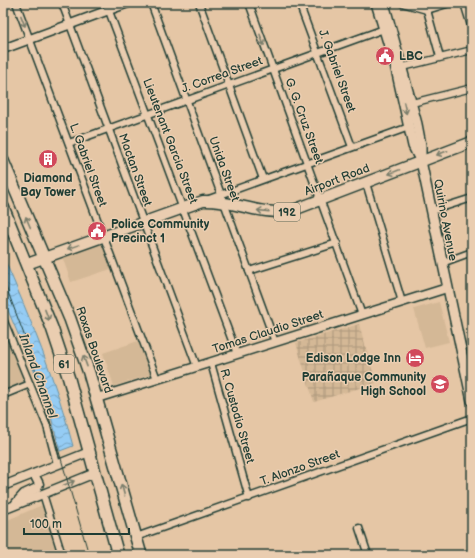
<svg xmlns="http://www.w3.org/2000/svg" width="475" height="558" viewBox="0 0 475 558" font-family="'Balsamiq Sans',sans-serif">
  <style>
    .built { fill: #d4b896 }
    .industrial { fill: url(#industrial-grid) }
    .water { fill: url(#water-waves); stroke: #6693a7 }
    .lines { fill: none; stroke-linecap: round; stroke-linejoin: round }
    .minor-casing { stroke: #1f3d34; stroke-width: 9 }
    .tertiary-casing { stroke: #1f3d34; stroke-width: 11 }
    .secondary-casing { stroke: #1f3d34; stroke-width: 12 }
    .primary-casing { stroke: #1f3d34; stroke-width: 13 }
    .trunk-casing { stroke: #1f3d34; stroke-width: 14 }
    .minor { stroke: #eacdb0; stroke-width: 6 }
    .tertiary { stroke: #eacdb0; stroke-width: 8 }
    .secondary { stroke: #eacdb0; stroke-width: 9 }
    .primary { stroke: #eacdb0; stroke-width: 10 }
    .trunk { stroke: #eacdb0; stroke-width: 11 }
    .tram { stroke: #1f3d34; stroke-width: 1 }
    .oneway { stroke: #7a7e6c }
    .labels { text-anchor: middle; dominant-baseline: central; stroke-width: 3; stroke-linejoin: round; paint-order: stroke }
    .shield { fill: #eacdb0; stroke: #5c6859; stroke-width: 1 }
    .shield-label { font-size: 11px; font-weight: bold; fill: #1f3d34 }
    .poi-label { font-size: 12px; font-weight: bold; fill: #1f3d34; stroke: #eacdb0; text-anchor: start }
    .street-label { font-size: 12px; fill: #1f3d34; stroke: #eacdb0 }
    .water-label { font-size: 13px; font-style: italic; fill: #25443e; stroke: #eacdb0 }
  </style>
  <defs>
    <pattern id="industrial-grid" width="8" height="8" patternUnits="userSpaceOnUse"><rect width="8" height="8" fill="#d4b896"/><path d="M0 4h8M4 0v8" fill="none" stroke="#ab977b"/></pattern>
    <pattern id="water-waves" width="16" height="10" patternUnits="userSpaceOnUse"><rect width="16" height="10" fill="#95ccf4"/><path d="M0 5q4-4 8 0t8 0" fill="none" stroke="#79a7c6"/></pattern>
  </defs>
  <rect width="100%" height="100%" fill="#e5c6a5"/>
  <filter id="ink" filterUnits="userSpaceOnUse"><feTurbulence type="fractalNoise" baseFrequency=".025" numOctaves="2"/><feDisplacementMap in="SourceGraphic" scale="8" xChannelSelector="R" yChannelSelector="G"/><feConvolveMatrix kernelMatrix="1 2 1 2 8 2 1 2 1" color-interpolation-filters="sRGB"/></filter>
  <g filter="url(#ink)">
    <g class="built">
      <polygon points="102,243 111,269 71,282 62,256"/>
      <polygon points="439,302 449,342 425,348 414,309"/>
      <polygon points="3,328 26,383 3,392"/>
      <polygon points="141,340 152,374 114,386 103,353"/>
      <polygon points="49,502 67,555 3,555 3,522"/>
    </g>
    <polygon class="industrial" points="359,324 376,383 314,402 296,343"/>
    <path class="water" d="M 3,256 C 30,318 56,380 73,446 L 60,451 L 47,401 L 3,299 Z"/>
    <g class="lines">
      <g class="minor-casing">
        <g id="minor">
          <polyline points="16,3 157,379"/>
          <polyline points="62,3 197,367"/>
          <polyline points="106,3 237,354"/>
          <polyline points="151,3 275,342"/>
          <polyline points="199,3 263,179"/>
          <polyline points="249,3 362,315"/>
          <polyline points="299,3 352,147"/>
          <polyline points="402,3 427,10 450,3"/>
          <polyline points="464,3 472,29"/>
          <polyline points="427,10 440,57"/>
          <polyline points="403,67 472,50"/>
          <polyline points="412,103 472,88"/>
          <polyline points="69,143 384,29"/>
          <polyline points="366,183 402,302"/>
          <polyline points="209,199 409,127"/>
          <polyline points="431,211 472,198"/>
          <polyline points="442,263 472,252"/>
          <polyline points="249,271 337,243"/>
          <polyline points="3,319 47,426 57,464"/>
          <polyline points="211,363 249,498"/>
          <polyline points="3,395 30,384"/>
          <polyline points="43,494 62,555"/>
          <polyline points="359,528 368,555"/>
          <polyline points="136,537 472,418"/>
        </g>
      </g>
      <g class="tertiary-casing">
        <g id="tertiary">
          <polyline points="3,49 128,3"/>
          <polyline points="97,398 447,288"/>
          <polyline points="3,486 89,452"/>
          <polyline points="16,503 24,494 37,488 39,484 34,474"/>
          <polyline points="3,510 95,473"/>
        </g>
      </g>
      <g class="secondary-casing">
        <g id="secondary">
          <polyline points="376,3 396,69 413,146 420,160"/>
          <polyline points="384,3 417,124 421,145 421,161 472,401"/>
        </g>
      </g>
      <g class="primary-casing">
        <path id="primary" d="M 27,264 L 203,201 C 235,200 259,216 291,211 L 472,142"/>
      </g>
      <g class="trunk-casing">
        <g id="trunk">
          <polyline points="3,161 70,319 89,373 141,555"/>
          <polyline points="3,207 52,328 69,379 118,555"/>
        </g>
      </g>
      <use href="#minor" class="minor"/>
      <use href="#tertiary" class="tertiary"/>
      <use href="#secondary" class="secondary"/>
      <use href="#primary" class="primary"/>
      <use href="#trunk" class="trunk"/>
      <polyline class="tram" points="3,279 28,345 89,555"/>
    </g>
    <defs><path id="oneway-shaft" d="M-6 0H5M1.5-3L5.5 0L1.5 3" fill="none" stroke-width="1.6" stroke-linecap="round" stroke-linejoin="round"/></defs>
    <g class="oneway">
      <use href="#oneway-shaft" transform="translate(23 21) rotate(69)"/>
      <use href="#oneway-shaft" transform="translate(262 40) rotate(70)"/>
      <use href="#oneway-shaft" transform="translate(405 108) rotate(77)"/>
      <use href="#oneway-shaft" transform="translate(442 153) rotate(159)"/>
      <use href="#oneway-shaft" transform="translate(394 172) rotate(158)"/>
      <use href="#oneway-shaft" transform="translate(263 211) rotate(-174)"/>
      <use href="#oneway-shaft" transform="translate(28 222) rotate(-113)"/>
      <use href="#oneway-shaft" transform="translate(73 247) rotate(161)"/>
      <use href="#oneway-shaft" transform="translate(47 315) rotate(69)"/>
      <use href="#oneway-shaft" transform="translate(85 361) rotate(-110)"/>
      <use href="#oneway-shaft" transform="translate(69 483) rotate(-22)"/>
      <use href="#oneway-shaft" transform="translate(123 490) rotate(-105)"/>
    </g>
  </g>
  <defs>
    <g id="civic-disc" transform="scale(1)"><circle r="9.5" fill="#d1495b" stroke="#eacdb0"/><path d="M-.6-6.5H3V-4.5H.6V-3L4-1V1h2V6H-6V1h2V-1L-.6-3ZM-1.2 2.5V6h2.4V2.5Z" fill="#fff"/></g>
    <g id="building-disc" transform="scale(1)"><circle r="9.5" fill="#d1495b" stroke="#eacdb0"/><path d="M-4-6H4V6H1V3H-1V6H-4ZM-2.5-4.3h1.7v1.8h-1.7ZM.8-4.3h1.7v1.8H.8ZM-2.5-1h1.7V.8h-1.7ZM.8-1h1.7V.8H.8Z" fill="#fff"/></g>
    <g id="hotel-disc" transform="scale(1)"><circle r="9.5" fill="#d1495b" stroke="#eacdb0"/><path d="M-6-4.5h1.5V1H6V5H4.5V3h-9V5H-6ZM-4 0a1.8 1.8 0 1 1 3.6 0ZM.5 0V-2.5h3Q6-2.5 6 0Z" fill="#fff"/></g>
    <g id="school-disc" transform="scale(1)"><circle r="9.5" fill="#d1495b" stroke="#eacdb0"/><path d="M0-5L7-2L0 1L-7-2ZM-4 1L0 2.5L4 1V4Q0 6-4 4Z" fill="#fff"/></g>
  </defs>
  <g fill-rule="evenodd">
    <use href="#civic-disc" x="385" y="56"/>
    <use href="#building-disc" x="48" y="159"/>
    <use href="#civic-disc" x="97" y="231"/>
    <use href="#hotel-disc" x="415" y="358"/>
    <use href="#school-disc" x="440" y="384"/>
  </g>
  <g class="labels">
    <g class="shield">
      <rect x="274" y="203" width="26" height="18" rx="3"/>
      <rect x="54" y="355" width="20" height="18" rx="3"/>
    </g>
    <g class="shield-label">
      <text x="287" y="212">192</text>
      <text x="64" y="364">61</text>
    </g>
    <g class="poi-label">
      <text x="399" y="56">LBC</text>
      <text x="48" y="178" text-anchor="middle">Diamond<tspan x="48" dy="14">Bay Tower</tspan></text>
      <text x="111" y="224">Police Community<tspan x="111" dy="14">Precinct 1</tspan></text>
      <text x="401" y="358" text-anchor="end">Edison Lodge Inn</text>
      <text x="426" y="377" text-anchor="end">Parañaque Community<tspan x="426" dy="14">High School</tspan></text>
    </g>
    <g class="street-label">
      <text transform="translate(337 71) rotate(70)">J. Gabriel Street</text>
      <text transform="translate(222 75) rotate(-20)">J. Correa Street</text>
      <text transform="translate(304 121) rotate(70)">G. G. Cruz Street</text>
      <text transform="translate(170 141) rotate(69)">Lieutenant Garcia Street</text>
      <text transform="translate(88 165) rotate(70)">L. Gabriel Street</text>
      <text transform="translate(224 169) rotate(70)">Unida Street</text>
      <text transform="translate(135 170) rotate(70)">Mactan Street</text>
      <text transform="translate(337 180) rotate(-21)">Airport Road</text>
      <text transform="translate(445 220) rotate(79)">Quirino Avenue</text>
      <text transform="translate(268 332) rotate(-18)">Tomas Claudio Street</text>
      <text transform="translate(94 350) rotate(71)">Roxas Boulevard</text>
      <text transform="translate(237 416) rotate(74)">R. Custodio Street</text>
      <text transform="translate(300 468) rotate(-20)">T. Alonzo Street</text>
    </g>
    <g class="water-label">
      <text transform="translate(38 376) rotate(70)">Inland Channel</text>
    </g>
  </g>
  <rect width="475" height="558" fill="none" stroke="#eacdb0" stroke-width="16"/>
  <rect x="8" y="8" width="459" height="542" fill="none" stroke="#1f3d34" stroke-width="1.5" filter="url(#ink)"/>
  <path d="M24 528v6h105v-6" fill="none" stroke="#1f3d34" stroke-width="2"/>
  <text x="30" y="528" font-size="12" fill="#1f3d34" stroke="#eacdb0" stroke-width="3" paint-order="stroke">100 m</text>
</svg>
